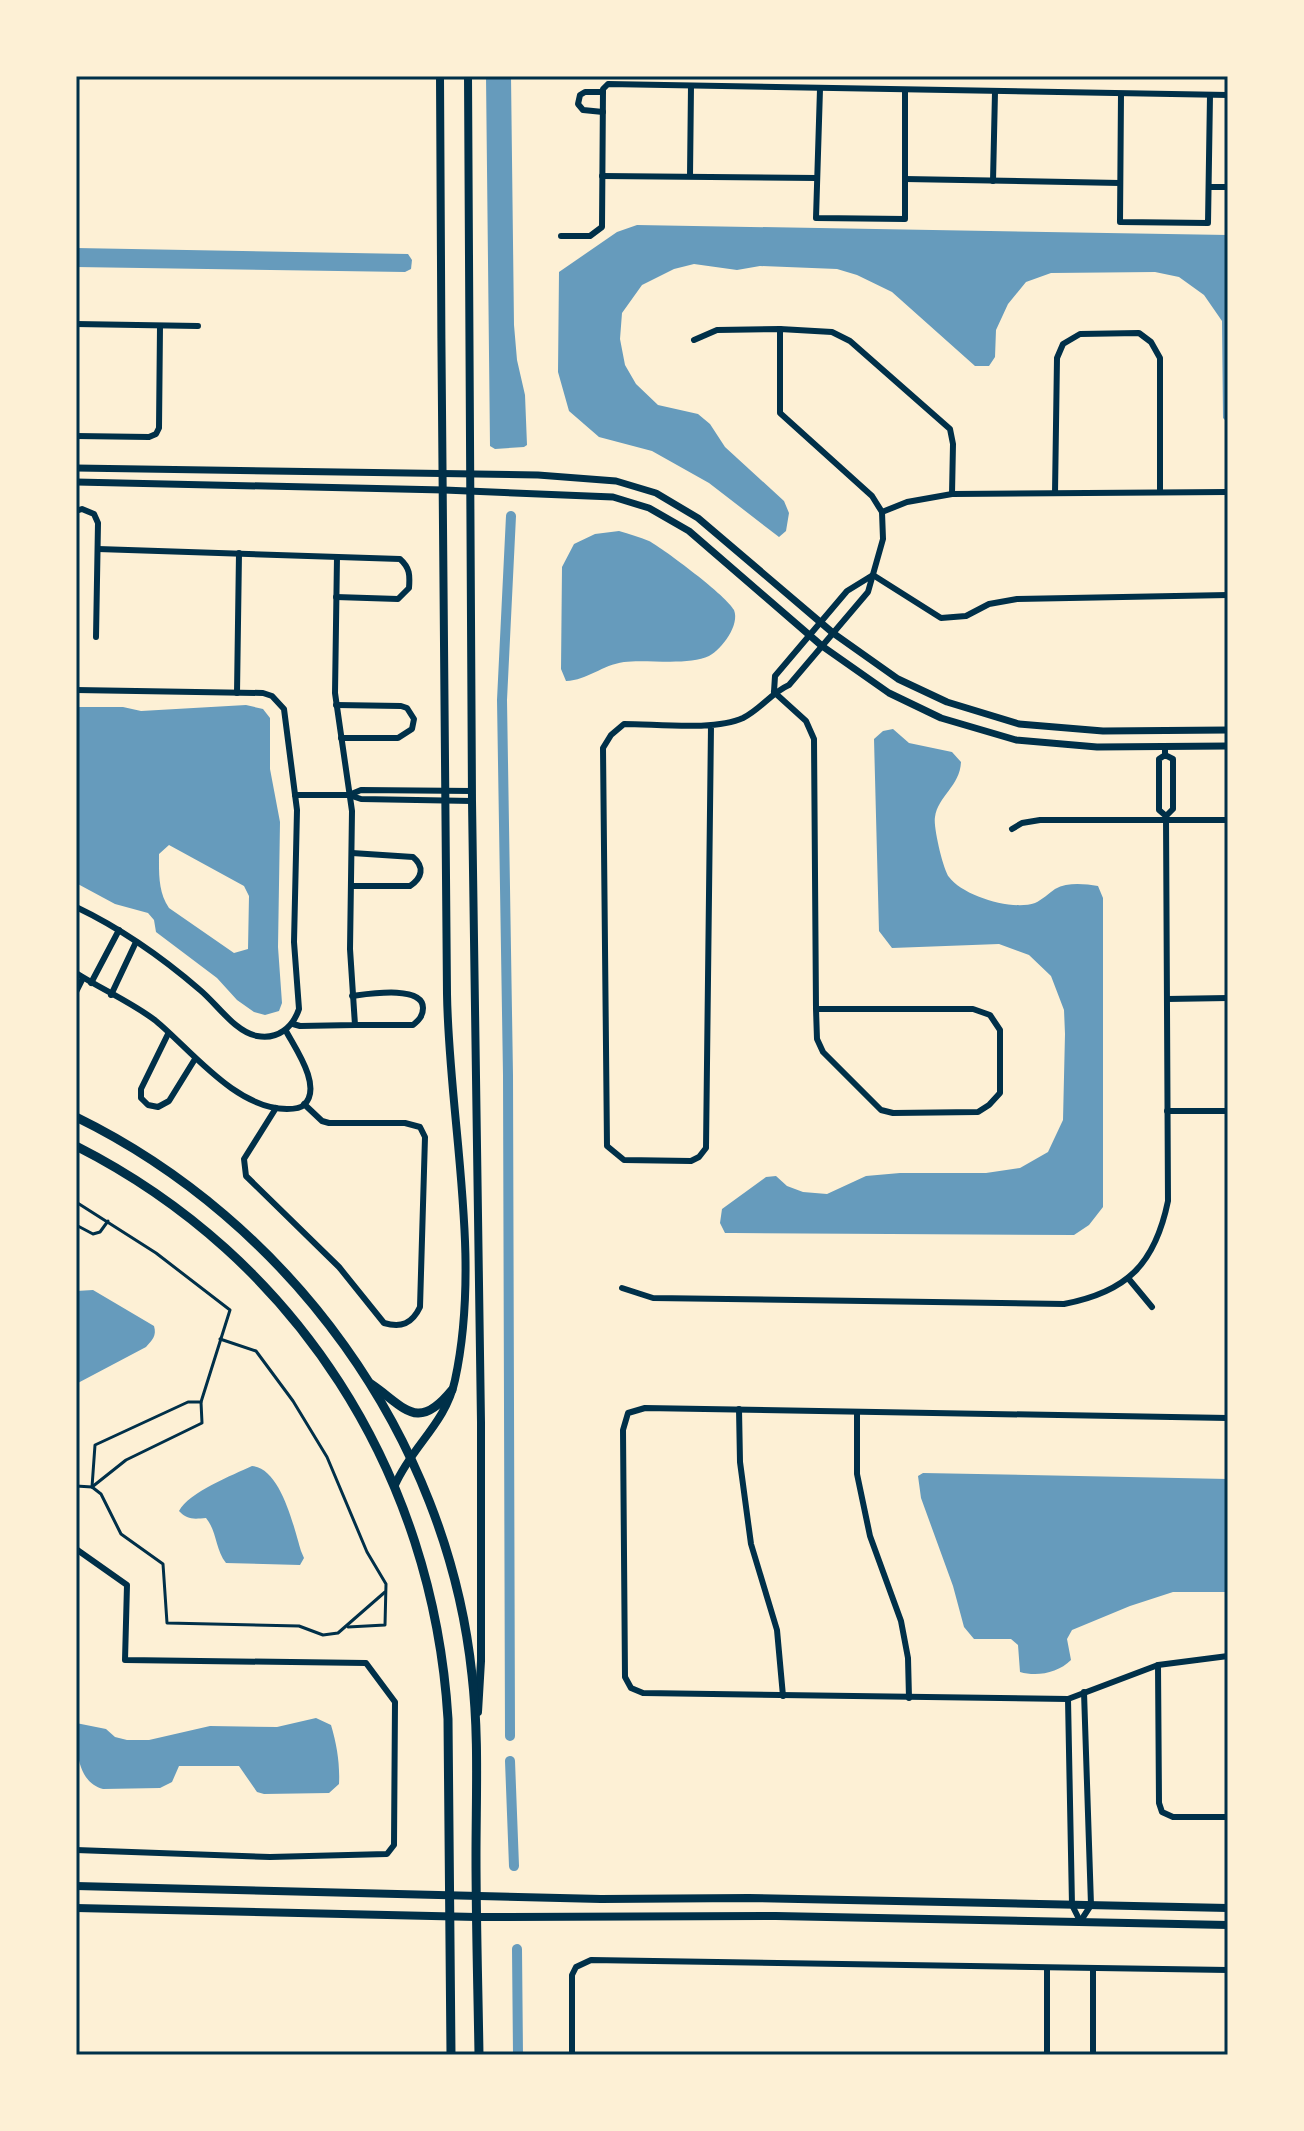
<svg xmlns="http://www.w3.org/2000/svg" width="1304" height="2131" viewBox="0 0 1304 2131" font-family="Manrope,sans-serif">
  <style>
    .water { fill: #669bbc; fill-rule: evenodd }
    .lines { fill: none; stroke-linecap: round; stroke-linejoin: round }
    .canal { stroke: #669bbc; stroke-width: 10 }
    .service { stroke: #003049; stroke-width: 3 }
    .minor { stroke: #003049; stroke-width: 6 }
    .tertiary { stroke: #003049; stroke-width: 7 }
    .secondary { stroke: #003049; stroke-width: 8 }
    .trunk { stroke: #003049; stroke-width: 9 }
    .neatline { fill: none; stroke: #003049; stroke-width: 3 }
  </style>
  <rect width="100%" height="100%" fill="#fdf0d5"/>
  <g class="water">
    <polygon points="486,76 511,76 514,325 517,360 525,395 527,445 524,447 495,449 490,446"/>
    <polygon points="637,225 1228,235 1228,423 1223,418 1222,321 1204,295 1179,277 1155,272 1051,273 1026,282 1008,304 996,330 995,357 989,366 975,366 892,292 857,275 837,269 760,266 737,270 694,264 674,269 642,285 622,313 620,339 625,365 636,384 658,405 698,414 710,424 725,447 784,501 789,513 786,531 779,537 709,483 652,451 599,437 569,411 558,372 559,272 617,232"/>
    <polygon points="76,248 408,254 412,260 411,269 405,272 76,267"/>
    <path d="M 619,531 C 629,534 640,537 649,541 C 664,549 728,597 734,610 C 740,625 722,649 709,656 C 689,666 646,659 624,662 C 602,665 588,680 566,681 L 561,669 L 562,567 L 574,544 L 595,534 Z"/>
    <path d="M 246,705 L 263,709 L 270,718 L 270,769 L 280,822 L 278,947 L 282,1003 L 279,1011 L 265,1015 L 254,1012 L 237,1000 L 217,978 L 156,932 L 154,920 L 148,913 L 115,904 L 76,883 L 76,707 L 123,707 L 141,711 ZM 169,845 L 244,886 L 249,896 L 248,949 L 234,953 L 169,908 C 158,892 159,873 159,854 Z"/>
    <path d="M 893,729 L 909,743 L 952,752 L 961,762 C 960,786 938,796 935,817 C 933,826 943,869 949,877 C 963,896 1012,911 1035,903 C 1042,900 1049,893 1055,889 C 1068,882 1084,884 1098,886 L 1103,898 L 1103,1207 L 1089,1225 L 1074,1235 L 734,1233 L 725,1233 L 720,1223 L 722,1209 L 766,1177 L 776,1176 L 787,1186 L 803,1192 L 827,1194 L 866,1176 L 900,1173 L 986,1173 L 1020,1168 L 1048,1152 L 1063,1120 L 1065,1034 L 1064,1010 L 1051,976 L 1029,955 L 999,944 L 892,948 L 879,931 L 874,739 L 883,731 Z"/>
    <path d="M 93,1290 L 154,1326 C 157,1336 152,1340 146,1347 L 76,1384 L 76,1291 Z"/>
    <path d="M 252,1466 C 281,1468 294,1528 301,1551 L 304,1558 L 300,1565 L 226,1563 C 215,1549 217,1531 206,1518 C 194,1519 187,1520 179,1511 C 189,1492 233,1475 252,1466 Z"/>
    <path d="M 923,1473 L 1228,1479 L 1228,1592 L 1173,1592 L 1130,1606 L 1072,1630 L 1067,1639 L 1071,1660 C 1058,1673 1037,1677 1020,1672 L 1018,1645 L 1011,1639 L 974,1639 L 964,1627 L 953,1586 L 921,1498 L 918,1476 Z"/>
    <path d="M 316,1718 L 331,1725 C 337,1745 340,1764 339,1784 L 329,1793 L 264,1794 L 257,1792 L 239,1766 L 179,1766 L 172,1782 L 160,1788 L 103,1789 C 76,1782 76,1745 76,1723 L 106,1729 L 115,1737 L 127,1740 L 149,1740 L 210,1726 L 277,1727 Z"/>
  </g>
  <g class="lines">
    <g class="canal">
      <polyline points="510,1736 508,1075 502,700 511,516"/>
      <polyline points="510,1761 514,1866"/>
      <polyline points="517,1949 518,2055"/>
    </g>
    <g class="service">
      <polyline points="76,1202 156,1253 230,1310 201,1402 188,1402 95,1445 92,1487"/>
      <polyline points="76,1225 93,1234 100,1232 108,1221"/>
      <polyline points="220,1339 256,1351 293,1401 327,1457 367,1552 386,1584 385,1625 348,1627"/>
      <polyline points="76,1486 92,1487 126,1460 202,1423 201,1402"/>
      <polyline points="92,1487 101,1494 121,1534 163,1564 167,1623 299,1626 323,1635 338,1633 385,1592"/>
    </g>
    <g class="minor">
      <polyline points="820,89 816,218 905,219 905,90"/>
      <polyline points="1121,94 1120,222 1208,223 1210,95"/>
      <polyline points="603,112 583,110 578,104 580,95 585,92 603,92"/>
      <polyline points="602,176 817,178"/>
      <polyline points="690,176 691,86"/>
      <polyline points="905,179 1120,183"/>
      <polyline points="993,181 995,92"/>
      <polyline points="1209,187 1228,187"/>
      <polyline points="561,236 590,236 602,227 603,89 608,84 1228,95"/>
      <polyline points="76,324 198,326"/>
      <polyline points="694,340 717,330 780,329 832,332 850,341 950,429 953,444 952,494"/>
      <polyline points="76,436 149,437 156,434 159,428 160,326"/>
      <polyline points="1055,493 1057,358 1063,344 1080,334 1139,333 1151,342 1160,358 1160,492"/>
      <polyline points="76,511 82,509 94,514 98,523 96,637"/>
      <polyline points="882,512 907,502 952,494 1228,492"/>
      <path d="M 98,549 L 400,559 C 410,568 410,575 409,588 L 398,599 L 336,597"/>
      <polyline points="873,575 941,618 966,616 989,604 1017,599 1228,595"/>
      <path d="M 76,690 L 263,693 L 272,696 L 284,709 L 297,810 L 294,942 L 299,1009 C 293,1027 278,1040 257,1036 C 235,1032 217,1004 200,990 C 163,958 120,928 76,907"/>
      <polyline points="774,692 806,721 814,739 816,1009 817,1039 823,1052 881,1110 893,1113 978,1112 989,1105 1000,1093 1000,1030 990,1015 973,1009 816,1009"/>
      <polyline points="774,692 775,676 847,591 873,575"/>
      <polyline points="237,693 239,553"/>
      <polyline points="336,705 401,706 407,708 414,719 412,729 398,738 341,738"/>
      <path d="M 711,726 L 706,1148 L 699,1157 L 691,1161 L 624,1160 L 607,1146 L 603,748 L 611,735 L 624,724 C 657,724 715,731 743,718 C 761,709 771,693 789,685 L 868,592 L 883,539 L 882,512 L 872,496 L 780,413 L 780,329"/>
      <polyline points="1165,746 1165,755 1159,759 1159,810 1166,816 1173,809 1173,759 1165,755"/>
      <polyline points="295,795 349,795 361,799 472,801"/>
      <polyline points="349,795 361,790 472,791"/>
      <polyline points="1012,829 1022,823 1040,820 1228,820"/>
      <path d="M 351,886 L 410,886 C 422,878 425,867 413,857 L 352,853"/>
      <path d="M 76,973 C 101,989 133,1003 156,1021 C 191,1050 236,1109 287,1109 C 292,1109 300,1109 304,1105 C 323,1087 295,1048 286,1031"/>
      <polyline points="91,983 119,930"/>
      <polyline points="76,992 83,978"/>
      <polyline points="111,995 136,942"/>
      <path d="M 352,996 C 368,994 423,985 423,1008 C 423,1016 419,1020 413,1025 L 355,1025"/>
      <polyline points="1167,999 1228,998"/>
      <polyline points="293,1024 300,1026 355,1025 350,949 352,811 335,693 337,557"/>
      <polyline points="168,1034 141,1089 141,1098 148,1105 158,1107 169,1101 195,1059"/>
      <path d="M 276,1108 L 244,1159 L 246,1176 L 339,1267 L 384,1323 C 401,1328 412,1324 420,1307 L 425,1137 L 420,1127 L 405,1123 L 329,1123 L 322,1121 L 304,1104"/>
      <polyline points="1167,1111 1228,1111"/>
      <polyline points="1128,1278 1152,1307"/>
      <path d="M 622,1288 L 653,1298 L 1064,1304 C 1127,1292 1155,1264 1168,1201 L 1166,816"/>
      <polyline points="739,1409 740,1462 751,1544 777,1630 783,1696"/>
      <polyline points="857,1413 857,1474 870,1536 901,1621 908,1658 909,1698"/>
      <polyline points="1228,1418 645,1408 628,1413 623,1430 625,1677 631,1688 643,1693 1068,1699 1158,1665 1228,1656"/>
      <polyline points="76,1549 127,1585 125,1660 366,1663 395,1702 394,1845 387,1854 270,1857 76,1850"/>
      <polyline points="1158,1665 1159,1803 1162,1812 1173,1817 1228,1817"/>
      <polyline points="1068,1699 1072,1905 1080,1921"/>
      <polyline points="1080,1922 1091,1905 1084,1692"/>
      <polyline points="1047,1968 1047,2055"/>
      <polyline points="1093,1968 1093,2055"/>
      <polyline points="572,2055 572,1975 576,1967 591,1960 1228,1970"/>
    </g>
    <g class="tertiary">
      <polyline points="76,468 538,475 616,481 656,493 698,518 833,633 898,679 947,702 1019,724 1103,731 1228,730"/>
      <polyline points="76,482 444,490 613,497 649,508 689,531 822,646 889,693 941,718 1016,740 1097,747 1228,746"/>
    </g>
    <g class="secondary">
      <polyline points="468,76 472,801 481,1422 481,1661 478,1712"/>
      <path d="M 395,1485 C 412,1446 446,1423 455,1380 C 482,1256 449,1120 447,994 C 442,688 442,382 440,76"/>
      <polyline points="76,1886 601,1899 749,1898 1228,1908"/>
      <polyline points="76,1908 476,1917 776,1916 1228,1925"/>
    </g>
    <g class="trunk">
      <path d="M 76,1117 C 289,1221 447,1437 472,1675 C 479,1735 476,1795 476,1856 C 476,1922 478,1989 479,2055"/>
      <path d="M 76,1146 C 297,1258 433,1473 448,1719 L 451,2055"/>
      <path d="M 371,1384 C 405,1407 417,1433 452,1390"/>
    </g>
  </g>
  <rect width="1304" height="2131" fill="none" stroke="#fdf0d5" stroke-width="156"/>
  <rect x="78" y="78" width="1148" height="1975" class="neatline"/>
</svg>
